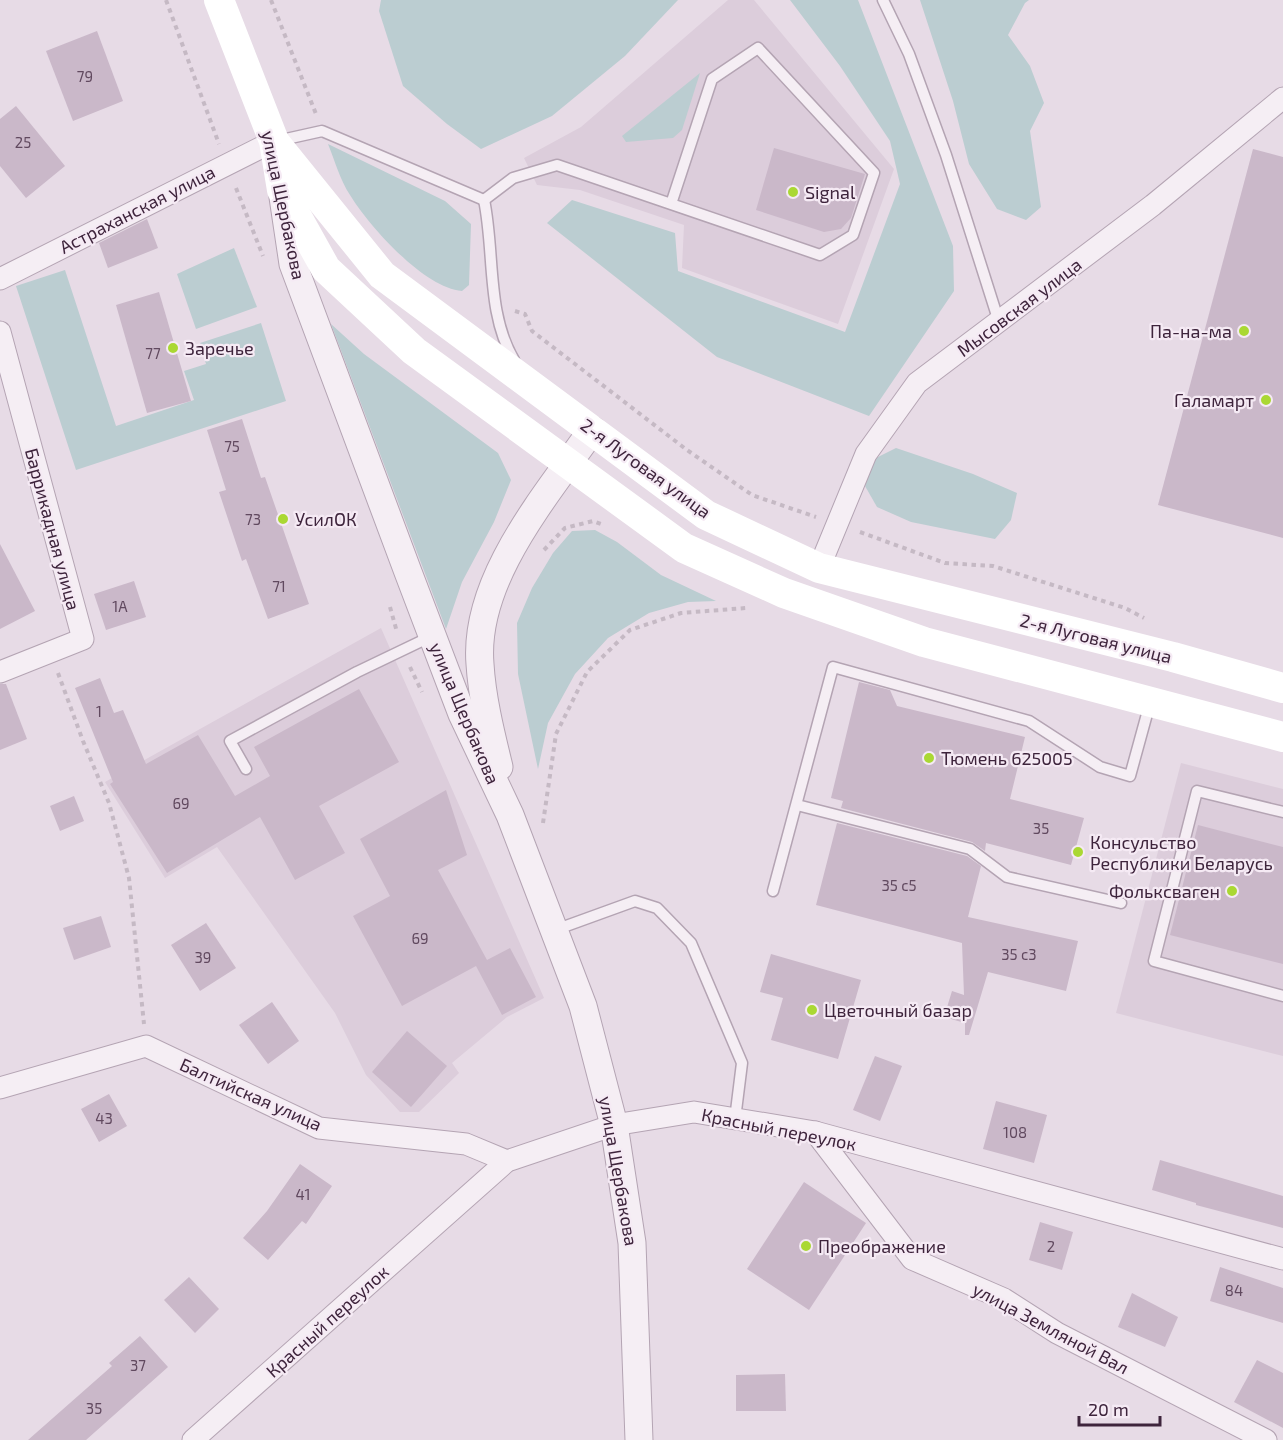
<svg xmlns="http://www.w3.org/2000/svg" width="1283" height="1440" viewBox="0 0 1283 1440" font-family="'Exo 2',sans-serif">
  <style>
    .built { fill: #dccddb }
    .green { fill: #bbcdd1 }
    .building { fill: #cab8c9 }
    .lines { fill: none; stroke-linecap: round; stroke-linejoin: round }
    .service-casing { stroke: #b4a4b3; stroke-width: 13 }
    .minor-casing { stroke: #b4a4b3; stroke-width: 23 }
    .tertiary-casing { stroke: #b4a4b3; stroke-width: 29 }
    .path { stroke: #c5b9c4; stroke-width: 4; stroke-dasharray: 4.5 4.5; stroke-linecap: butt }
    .service { stroke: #f5eef4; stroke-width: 10 }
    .minor { stroke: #f5eef4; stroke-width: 21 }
    .tertiary { stroke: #f5eef4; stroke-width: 27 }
    .secondary { stroke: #fff; stroke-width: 30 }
    .poi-dot { fill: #aad833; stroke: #f5eaf4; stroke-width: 2 }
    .labels { text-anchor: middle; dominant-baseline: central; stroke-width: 4.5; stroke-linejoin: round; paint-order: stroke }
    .number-label { font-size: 15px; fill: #61495f }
    .poi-label { font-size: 18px; fill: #3e243c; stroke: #f5eaf4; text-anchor: start }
    .street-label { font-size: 18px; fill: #3e243c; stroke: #f5eaf4 }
  </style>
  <rect width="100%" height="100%" fill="#e7dbe6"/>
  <g class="built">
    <polygon points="728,0 754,0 894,169 838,324 682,268 684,225 580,190 537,185 524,158 581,127"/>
    <polygon points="381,628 544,998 507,1017 452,1063 459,1073 419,1112 400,1112 366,1075 335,1013 217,847 165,878 105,782"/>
    <polygon points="1181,763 1283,789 1283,1056 1116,1013"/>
  </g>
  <g class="green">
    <polygon points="381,0 678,0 625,56 552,116 481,149 447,124 403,86 379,11"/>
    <polygon points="790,0 858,0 953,246 954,291 869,416 717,357 547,223 572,200 675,233 678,271 845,332 900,184 890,141 840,66"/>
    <polygon points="920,0 1029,0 1025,3 1008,35 1030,66 1044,103 1030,131 1041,207 1026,220 997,209 969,164 953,101"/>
    <polygon points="700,73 682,130 673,138 626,142 622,136"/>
    <path d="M 328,144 L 445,201 L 471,224 L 469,285 L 462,291 C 424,288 369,226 350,195 C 340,180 335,161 328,144 Z"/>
    <polygon points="234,248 257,307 196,329 177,274"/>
    <polygon points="65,270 116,426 194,400 184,371 206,364 200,343 261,323 286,401 76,470 16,286"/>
    <polygon points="331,324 364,354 498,453 511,480 494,522 462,582 446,629"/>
    <polygon points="896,448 973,474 1017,493 1011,520 995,539 911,522 877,507 865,486 872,460"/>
    <polygon points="595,530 617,542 661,575 716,601 688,602 649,613 608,638 575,674 548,723 538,769 518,674 517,623 532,588 553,553 572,531"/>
  </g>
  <g class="building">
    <polygon points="97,31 123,101 73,121 46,51"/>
    <polygon points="16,106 65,166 26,198 0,166 0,119"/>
    <polygon points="774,148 865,174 851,218 841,229 824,232 756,210"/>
    <polygon points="1253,149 1283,157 1283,538 1158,505"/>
    <polygon points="147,219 158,248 108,268 99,243"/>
    <polygon points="159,292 191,401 147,413 116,305"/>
    <polygon points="242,419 261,478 265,477 309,604 268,619 246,559 242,561 219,492 226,490 207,430"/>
    <polygon points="0,544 35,611 0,629"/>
    <polygon points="134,581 146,617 106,630 94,594"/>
    <polygon points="100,678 114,713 123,710 146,764 198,735 235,796 270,776 254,747 359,689 399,762 319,806 345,853 295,880 260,817 167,873 110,784 113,782 75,688"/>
    <polygon points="859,682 890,690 897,706 1025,737 1010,799 1084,818 1071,865 986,843 985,851 972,842 841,808 843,801 831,798"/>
    <polygon points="0,684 6,684 27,739 0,750"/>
    <polygon points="446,790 467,855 438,870 487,960 510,948 536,997 502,1015 476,966 402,1006 353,916 390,896 360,839"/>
    <polygon points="74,796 84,821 60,831 50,806"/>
    <polygon points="837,823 967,856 981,866 968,917 1078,941 1066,991 988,972 969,1035 965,1035 965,1023 944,1017 952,991 964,995 962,943 816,905"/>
    <polygon points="1198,825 1283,847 1283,964 1170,935"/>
    <polygon points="101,916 111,947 74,960 63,928"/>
    <polygon points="206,923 236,968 200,991 171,945"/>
    <polygon points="771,954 861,980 838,1059 771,1040 783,998 760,992"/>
    <polygon points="272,1002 299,1041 268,1064 239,1025"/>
    <polygon points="407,1031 447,1066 411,1107 372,1072"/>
    <polygon points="875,1056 902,1066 880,1121 853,1110"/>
    <polygon points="109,1094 127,1126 99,1142 81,1109"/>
    <polygon points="996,1101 1047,1115 1034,1163 983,1149"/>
    <polygon points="1160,1160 1283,1196 1283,1228 1196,1205 1196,1203 1152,1190"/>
    <polygon points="300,1164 332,1186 306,1224 302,1221 268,1260 243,1238 267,1211"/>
    <polygon points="804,1182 866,1223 809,1310 747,1269"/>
    <polygon points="1040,1222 1073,1232 1062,1270 1029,1260"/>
    <polygon points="1220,1267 1283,1288 1283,1323 1210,1301"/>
    <polygon points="189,1277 219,1309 195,1333 164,1300"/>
    <polygon points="1132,1293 1178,1317 1165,1347 1118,1327"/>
    <polygon points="140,1336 168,1367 86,1440 28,1440 112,1366 109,1363"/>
    <polygon points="1257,1360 1283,1373 1283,1428 1234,1402"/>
    <polygon points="785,1374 786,1411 736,1411 736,1375"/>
  </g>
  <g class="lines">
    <g class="service-casing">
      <g id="service">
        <polyline points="883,0 909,54 946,155 999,322"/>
        <polyline points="277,141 322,131 484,200"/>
        <polyline points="484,200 513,178 557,165 820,255 853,235 874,173 758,48 712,79 671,204"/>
        <path d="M 484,200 C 495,252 486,313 514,360"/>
        <polyline points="246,769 230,741 357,672 432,636"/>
        <polyline points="797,805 970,849 1007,877 1121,903"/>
        <polyline points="1283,812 1197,791 1154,961 1283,996"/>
        <polyline points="773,891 833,667 1029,721 1100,767 1130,776 1150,703"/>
        <polyline points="555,930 635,901 657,908 691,943 742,1063 735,1119"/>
      </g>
    </g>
    <g class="minor-casing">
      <g id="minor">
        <polyline points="0,279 274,141"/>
        <polyline points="0,332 83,639 0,672"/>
        <polyline points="819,568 866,454 917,383 1153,205 1283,98"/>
        <polyline points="0,1088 146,1046 319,1128 466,1144 507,1161"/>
        <polyline points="815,1132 912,1259 1004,1299 1057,1333 1266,1440"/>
        <polyline points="193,1440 507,1161 614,1125 694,1112 815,1132 1283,1259"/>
      </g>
    </g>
    <g class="tertiary-casing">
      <g id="tertiary">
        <polyline points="283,197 293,264 408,572 462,714 510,815 583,1006 614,1125 632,1243 639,1440"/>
        <path d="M 499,767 C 491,734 482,698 480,664 C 473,579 547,495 592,430"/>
      </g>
    </g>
    <g class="path">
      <polyline points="166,0 219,144"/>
      <polyline points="271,0 316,114"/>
      <polyline points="236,188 263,256"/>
      <polyline points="515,311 525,314 532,331 687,450 752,495 816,517"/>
      <polyline points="860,532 945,563 993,566 1125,608 1144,618"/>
      <polyline points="544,550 565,528 593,521 601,524"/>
      <polyline points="390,607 397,632"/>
      <polyline points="410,667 422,692"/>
      <polyline points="58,673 83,741 109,803 129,878 144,1024"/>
      <polyline points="543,823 556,734 587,672 630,630 681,613 746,608"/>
    </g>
    <use href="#service" class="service"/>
    <use href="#minor" class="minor"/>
    <use href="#tertiary" class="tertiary"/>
    <g class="secondary">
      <polyline points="219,0 274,141 282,190 326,269 414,351 684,548 784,593 924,642 1283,737"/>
      <polyline points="276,144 382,275 706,515 819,568 1173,657 1283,688"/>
    </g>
  </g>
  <g class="poi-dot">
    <circle cx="793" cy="192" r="6"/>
    <circle cx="1244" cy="331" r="6"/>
    <circle cx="173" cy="348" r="6"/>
    <circle cx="1266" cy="400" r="6"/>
    <circle cx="283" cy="519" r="6"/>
    <circle cx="929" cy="758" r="6"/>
    <circle cx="1078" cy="852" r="6"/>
    <circle cx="1232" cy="891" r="6"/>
    <circle cx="812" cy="1010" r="6"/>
    <circle cx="806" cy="1246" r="6"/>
  </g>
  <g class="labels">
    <g class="number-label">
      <text x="85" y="76">79</text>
      <text x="23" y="142">25</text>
      <text x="153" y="353">77</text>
      <text x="232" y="446">75</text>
      <text x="253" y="519">73</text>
      <text x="279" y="586">71</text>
      <text x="120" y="606">1А</text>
      <text x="99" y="711">1</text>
      <text x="181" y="803">69</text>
      <text x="1041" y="828">35</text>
      <text x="899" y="885">35 с5</text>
      <text x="420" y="938">69</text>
      <text x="1019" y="954">35 с3</text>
      <text x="203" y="957">39</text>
      <text x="104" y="1118">43</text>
      <text x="1015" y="1132">108</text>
      <text x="303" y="1194">41</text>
      <text x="1051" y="1246">2</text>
      <text x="1234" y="1290">84</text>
      <text x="138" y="1365">37</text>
      <text x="94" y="1408">35</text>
    </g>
    <g class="poi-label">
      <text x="805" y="192">Signal</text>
      <text x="1232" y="331" text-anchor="end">Па-на-ма</text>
      <text x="185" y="348">Заречье</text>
      <text x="1254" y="400" text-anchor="end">Галамарт</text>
      <text x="295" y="519">УсилОК</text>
      <text x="941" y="758">Тюмень 625005</text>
      <text x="1090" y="842">Консульство<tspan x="1090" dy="21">Республики Беларусь</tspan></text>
      <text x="1220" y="891" text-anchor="end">Фольксваген</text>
      <text x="824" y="1010">Цветочный базар</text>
      <text x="818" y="1246">Преображение</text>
    </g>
    <g class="street-label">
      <text transform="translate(284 205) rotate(78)">улица Щербакова</text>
      <text transform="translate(137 209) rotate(-27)">Астраханская улица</text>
      <text transform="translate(1019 307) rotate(-37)">Мысовская улица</text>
      <text transform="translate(646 468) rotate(36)">2-я Луговая улица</text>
      <text transform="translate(53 529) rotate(75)">Баррикадная улица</text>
      <text transform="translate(1096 638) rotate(14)">2-я Луговая улица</text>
      <text transform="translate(465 713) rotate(67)">улица Щербакова</text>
      <text transform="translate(251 1094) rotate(24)">Балтийская улица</text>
      <text transform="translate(779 1129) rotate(11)">Красный переулок</text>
      <text transform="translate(619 1171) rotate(80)">улица Щербакова</text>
      <text transform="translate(327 1321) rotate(-42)">Красный переулок</text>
      <text transform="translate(1051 1328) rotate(28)">улица Земляной Вал</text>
    </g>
  </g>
  <path d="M1079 1416v9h81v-9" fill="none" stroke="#3e243c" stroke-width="3"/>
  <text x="1088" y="1416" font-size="18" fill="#3e243c" stroke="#f5eaf4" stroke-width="4.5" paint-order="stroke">20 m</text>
</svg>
